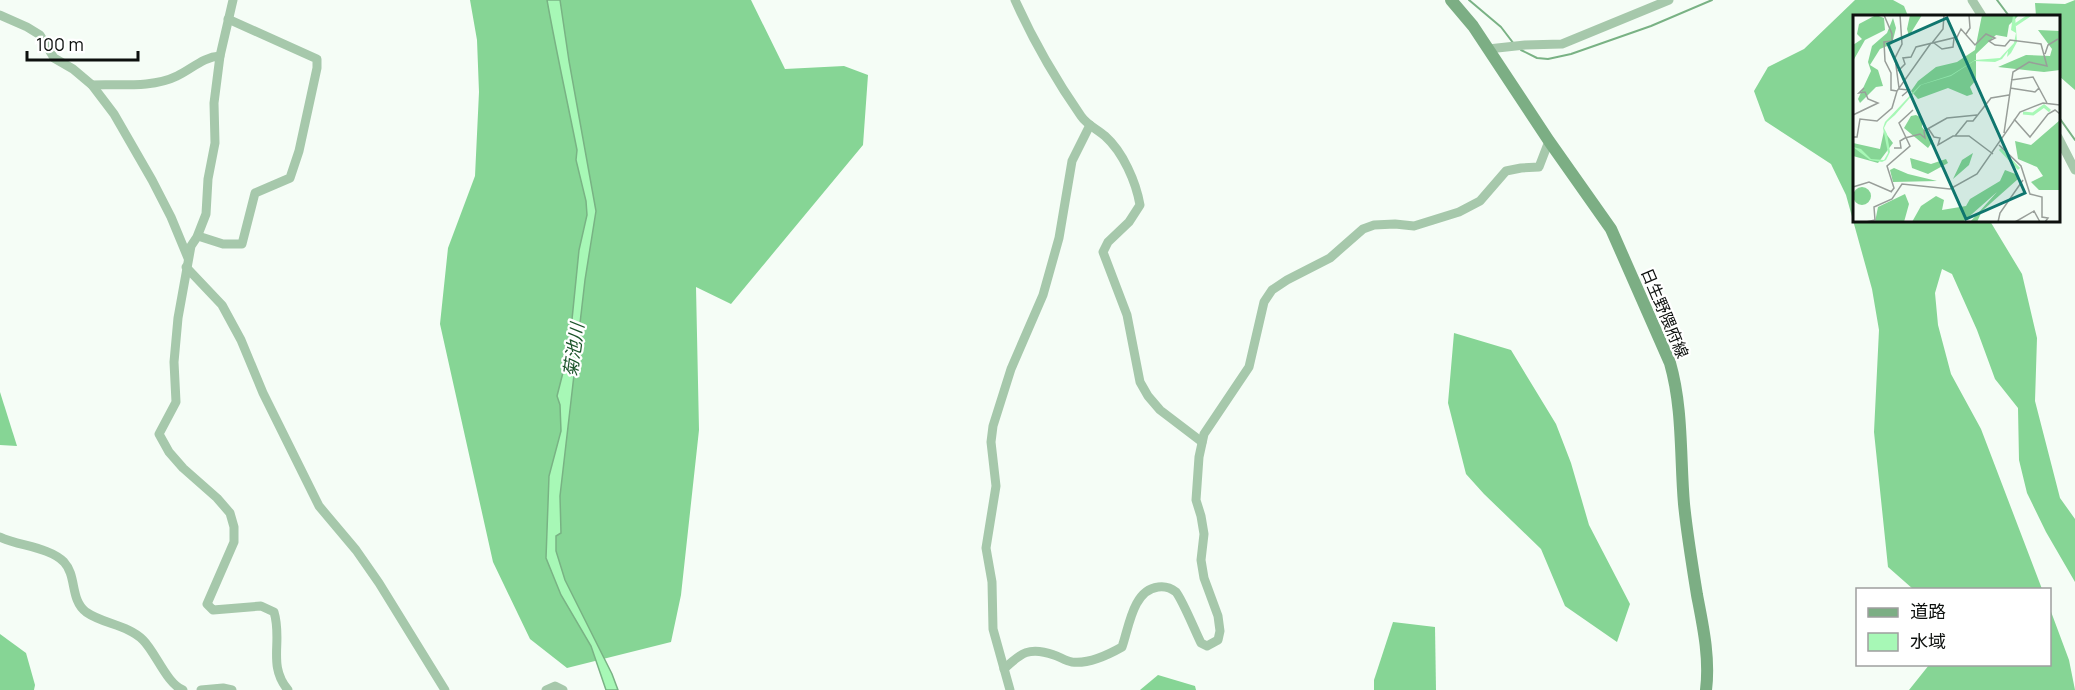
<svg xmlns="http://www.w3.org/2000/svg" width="2075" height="690" viewBox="0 0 2075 690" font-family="Manrope,'Noto Sans JP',sans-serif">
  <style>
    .forest { fill: #86d595 }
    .water { fill: #a7f8b6; stroke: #79b284; stroke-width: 1.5 }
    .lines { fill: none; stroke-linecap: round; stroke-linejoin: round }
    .stream { stroke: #79b284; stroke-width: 2 }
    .street { stroke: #a6c8ab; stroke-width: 9 }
    .secondary { stroke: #7cae84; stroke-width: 12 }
    .labels { text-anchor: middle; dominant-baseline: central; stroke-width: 4.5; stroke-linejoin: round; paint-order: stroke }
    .street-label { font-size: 16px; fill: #0d100e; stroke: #fff }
    .water-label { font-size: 18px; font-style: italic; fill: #1d552b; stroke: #fff }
    .inset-river { fill: none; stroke: #a7f8b6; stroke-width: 3 }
    .inset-road { fill: none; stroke: #989e99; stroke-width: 1.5 }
    .view { fill: #0f766e; fill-opacity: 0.15; stroke: #0f766e; stroke-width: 3 }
    .inset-edge { fill: none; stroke: #0d100e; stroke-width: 3 }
  </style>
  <rect width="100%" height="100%" fill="#f5fdf6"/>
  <g class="forest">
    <polygon points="470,0 751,0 785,69 844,66 868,75 863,145 731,304 696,287 699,430 681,595 671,642 567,668 530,639 493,562 440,324 448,248 475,176 479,92 477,40"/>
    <polygon points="1855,0 1893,0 1904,6 1908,16 1854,16 1854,220 1990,221 2022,274 2037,338 2035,401 2060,498 2075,519 2075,582 2046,532 2027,493 2019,460 2018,408 1995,379 1977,330 1952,274 1942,269 1935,293 1938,325 1951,374 1981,429 2042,589 1913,589 1888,567 1874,432 1879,330 1872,289 1846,195 1831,164 1765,121 1754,91 1768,67 1804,49"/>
    <polygon points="2075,0 2075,90 2059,76 2058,16 2036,16 2035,3 2065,4"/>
    <polygon points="1454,333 1511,350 1556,424 1571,463 1589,525 1630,604 1617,642 1565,606 1541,549 1484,494 1466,474 1448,403"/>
    <polygon points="0,392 17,446 0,445"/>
    <polygon points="2050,609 2069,660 2075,690 1909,690 1929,665 2050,664"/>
    <polygon points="1393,622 1435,627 1436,690 1374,690 1374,680"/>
    <polygon points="0,634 26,653 35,685 34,690 0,690"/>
    <polygon points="1158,675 1195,686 1196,690 1140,690"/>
  </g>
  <path class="water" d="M 547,0 L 560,0 L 569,61 L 596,211 L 585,280 L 560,496 L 561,533 L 556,536 L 556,551 L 565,580 L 612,674 L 618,690 L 606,690 L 591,646 L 561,595 L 546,558 L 549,476 L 561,431 L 560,405 L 557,396 L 569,349 L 579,250 L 587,215 L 586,201 L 576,160 L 577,150 C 567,100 556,50 547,0 Z"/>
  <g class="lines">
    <g class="stream">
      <polyline points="1469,0 1501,27 1514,44"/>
      <polyline points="1997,0 2009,16"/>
      <polyline points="1521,50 1537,58 1548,59 1571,54 1651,26 1712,0"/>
      <polyline points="2058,116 2075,140"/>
    </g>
    <g class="street">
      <path d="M 233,0 L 220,56 L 214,103 L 215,143 L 208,179 L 206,214 L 197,237 L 191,246 L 178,318 L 174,362 L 176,402 L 159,434 L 169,452 L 183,468 L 217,498 L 230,513 L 234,527 L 234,542 L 207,604 L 213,610 L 261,606 L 274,612 C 283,641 267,665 288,690"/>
      <path d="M 1015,0 C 1033,40 1056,80 1081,116 C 1087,125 1097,129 1105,136 C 1123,152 1136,182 1140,205 L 1129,222 L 1108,242 L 1103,252 L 1127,315 L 1140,382 L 1148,396 L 1160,410 L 1202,442"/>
      <polyline points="1972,0 1982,16"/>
      <polyline points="0,15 27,27 40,35 54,58 73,69 92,85 114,114 152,180 171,217 188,258"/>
      <polyline points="1488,49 1525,45 1562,44 1669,0"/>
      <path d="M 92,85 C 119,84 153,88 177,76 C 192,69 203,57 220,56"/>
      <polyline points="2058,137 2075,170"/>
      <polyline points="198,236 223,244 242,244 255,193 290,178 299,151 317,68 317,59 228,19"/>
      <polyline points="186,267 222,305 241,340 263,393 319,506 356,550 379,583 445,690"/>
      <path d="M 0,537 C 19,546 49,547 64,562 C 77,576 70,600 86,612 C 103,624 128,625 143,640 C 156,653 167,684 183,690"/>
      <path d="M 1004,669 C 1021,653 1029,646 1054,655 C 1060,657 1066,661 1072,662 C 1088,664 1108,655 1122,647 C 1129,627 1133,590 1158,587 C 1164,586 1171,588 1176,592 C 1183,601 1195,631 1201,643 L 1207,646 L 1218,640 L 1220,631 L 1218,616 L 1204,578 L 1201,560 L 1204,534 L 1201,516 L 1196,500 L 1199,457 L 1204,434 L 1249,367 L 1264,302 L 1272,290 L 1287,280 L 1330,258 L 1363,229 L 1374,225 L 1395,224 L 1414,226 L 1459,212 L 1480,201 L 1506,171 L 1521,168 L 1539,167 L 1549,141"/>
      <polyline points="201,690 223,688 232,690"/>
      <polyline points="546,690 555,686 563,690"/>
      <polyline points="1010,690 993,629 992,582 986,548 996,486 991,442 993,426 1011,369 1043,295 1059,238 1072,161 1090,125"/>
    </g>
    <path class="secondary" d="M 1451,0 L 1473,26 L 1549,141 L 1611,229 L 1670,363 C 1683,408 1680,457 1684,504 C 1687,534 1692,564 1697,595 C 1703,626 1710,658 1706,690"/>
  </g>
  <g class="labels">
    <g class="street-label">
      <text transform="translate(1665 313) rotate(67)">日生野隈府線</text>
    </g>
    <g class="water-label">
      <text transform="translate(573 350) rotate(-82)">菊池川</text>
    </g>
  </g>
  <g transform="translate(1853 15)">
    <rect width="207" height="207" fill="#f5fdf6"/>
    <path d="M 23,0 L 31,3 L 32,15 L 12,25 L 0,46 L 0,30 L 9,24 L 4,19 L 6,9 ZM 57,0 L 69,0 L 56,21 L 54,14 ZM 129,0 L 165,1 L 156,10 L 154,22 L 143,20 L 123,39 L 123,65 L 117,72 L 120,79 L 114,81 L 95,73 L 65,84 L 58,76 L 65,66 L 83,52 L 104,47 L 122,35 ZM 40,3 L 43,13 L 39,29 L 27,34 L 17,50 L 25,55 L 30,71 L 23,72 L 7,88 L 5,84 L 18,56 L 15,47 L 19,31 L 34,18 ZM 185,15 L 207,16 L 207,55 L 191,57 L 145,52 L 173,40 L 197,41 L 199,34 ZM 63,100 L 69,103 L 69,112 L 80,126 L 75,133 L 51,113 L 58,101 ZM 207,105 L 207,175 L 186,175 L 178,167 L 190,161 L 184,152 L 165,144 L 162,126 L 178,130 ZM 31,116 L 40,128 L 25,148 L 0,141 L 0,128 L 27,134 ZM 120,138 L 116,150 L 100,164 L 109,145 ZM 57,143 L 78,149 L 93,144 L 95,148 L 75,159 L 59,153 ZM 41,153 L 55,159 L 84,166 L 40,167 L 37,155 ZM 152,155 L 165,160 L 165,164 L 129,196 L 124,207 L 117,207 L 144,177 L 110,207 L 59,207 L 68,191 L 83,181 L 91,185 L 89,195 L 113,191 L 117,184 L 147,166 ZM0 181a9 9 0 1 1 18 0a9 9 0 1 1-18 0ZM 52,179 L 56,189 L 51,207 L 22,207 L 25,192 Z" fill="#86d595"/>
    <path d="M 160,0 L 162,0 L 164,27 L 158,38 L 154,42 L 155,36 L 149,44 L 142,47 L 121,46 L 98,61 L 68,70 L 42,100 L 34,107 L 31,113 L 34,119 L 37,137 L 33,145 L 29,147 L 17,145 L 0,132 L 8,134 L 18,144 L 31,145 L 35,138 L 30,113 L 32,107 L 67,70 L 98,60 L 122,45 L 147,43 L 161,28 L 163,18 L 158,15 Z" fill="#a7f8b6"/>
    <path class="inset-river" d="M 162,10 L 177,0M 170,98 L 180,99 L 191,91 L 197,96M 147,134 L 166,154"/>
    <path class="inset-road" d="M 31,0 L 39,19 L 39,26 L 31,27 L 32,46 L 38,58 L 38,75 L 44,76M 113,19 L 117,13 L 116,0M 79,28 L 90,14 L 91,0M 81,28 L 89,34 L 100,32 L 101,23M 192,39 L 195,30 L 205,24M 45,56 L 52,49 L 50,43 L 58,42 L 63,32 L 104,22 L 108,14 L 122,30 L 133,19 L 142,23 L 136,26 L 142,30 L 152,31 L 157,25 L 188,29 L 194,51 L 176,47 L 160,57 L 151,118M 158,65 L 180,62 L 194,88M 46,73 L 42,43 L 49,29 L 47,0M 157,73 L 182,77 L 186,73M 46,74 L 56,75 L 49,81M 0,100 L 25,88 L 15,84 L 12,77 L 6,78 L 11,73M 161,104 L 177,122 L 195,99 L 202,95 L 207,99M 75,113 L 81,122 L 87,123 L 85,130 L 100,121 L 116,121 L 140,139M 102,121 L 114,106 L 120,106 L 138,83 L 156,80M 0,122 L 4,122 L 7,104 L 24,106 L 39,93 L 44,76 L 78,28M 52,123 L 67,119 L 72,123 L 71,116 L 94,103 L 124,100M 146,130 L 168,151 L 177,179 L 189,182 L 189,202 L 195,203 L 192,207M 41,133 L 48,133 L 47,126 L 52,123M 0,172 L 16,167 L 39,177M 38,177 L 41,173 L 34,151 L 57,131 L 46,108 L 60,95M 13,207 L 22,205 L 21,192 L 39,184 L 49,169 L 97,174 L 124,159 L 167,97 L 190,88 L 207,90M 145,207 L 147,198 L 170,165M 162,207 L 181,196 L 187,207"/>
    <path class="view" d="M 94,3 L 172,178 L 113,204 L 35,29 Z"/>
    <rect width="207" height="207" class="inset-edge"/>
  </g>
  <rect x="1856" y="588" width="195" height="78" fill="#ffffff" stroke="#9e9f9f" stroke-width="1.5"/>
  <rect x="1868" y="608" width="30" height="9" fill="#7cae84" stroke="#9e9f9f" stroke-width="1.5"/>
  <text x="1910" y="618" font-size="18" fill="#0d100e">道路</text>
  <rect x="1868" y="633" width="30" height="18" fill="#a7f8b6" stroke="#9e9f9f" stroke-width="1.5"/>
  <text x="1910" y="648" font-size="18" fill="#0d100e">水域</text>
  <path d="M27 51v9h111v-9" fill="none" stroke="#0d100e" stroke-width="3"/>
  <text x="36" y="51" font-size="18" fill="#0d100e" stroke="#ffffff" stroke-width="4.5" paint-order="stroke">100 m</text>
</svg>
